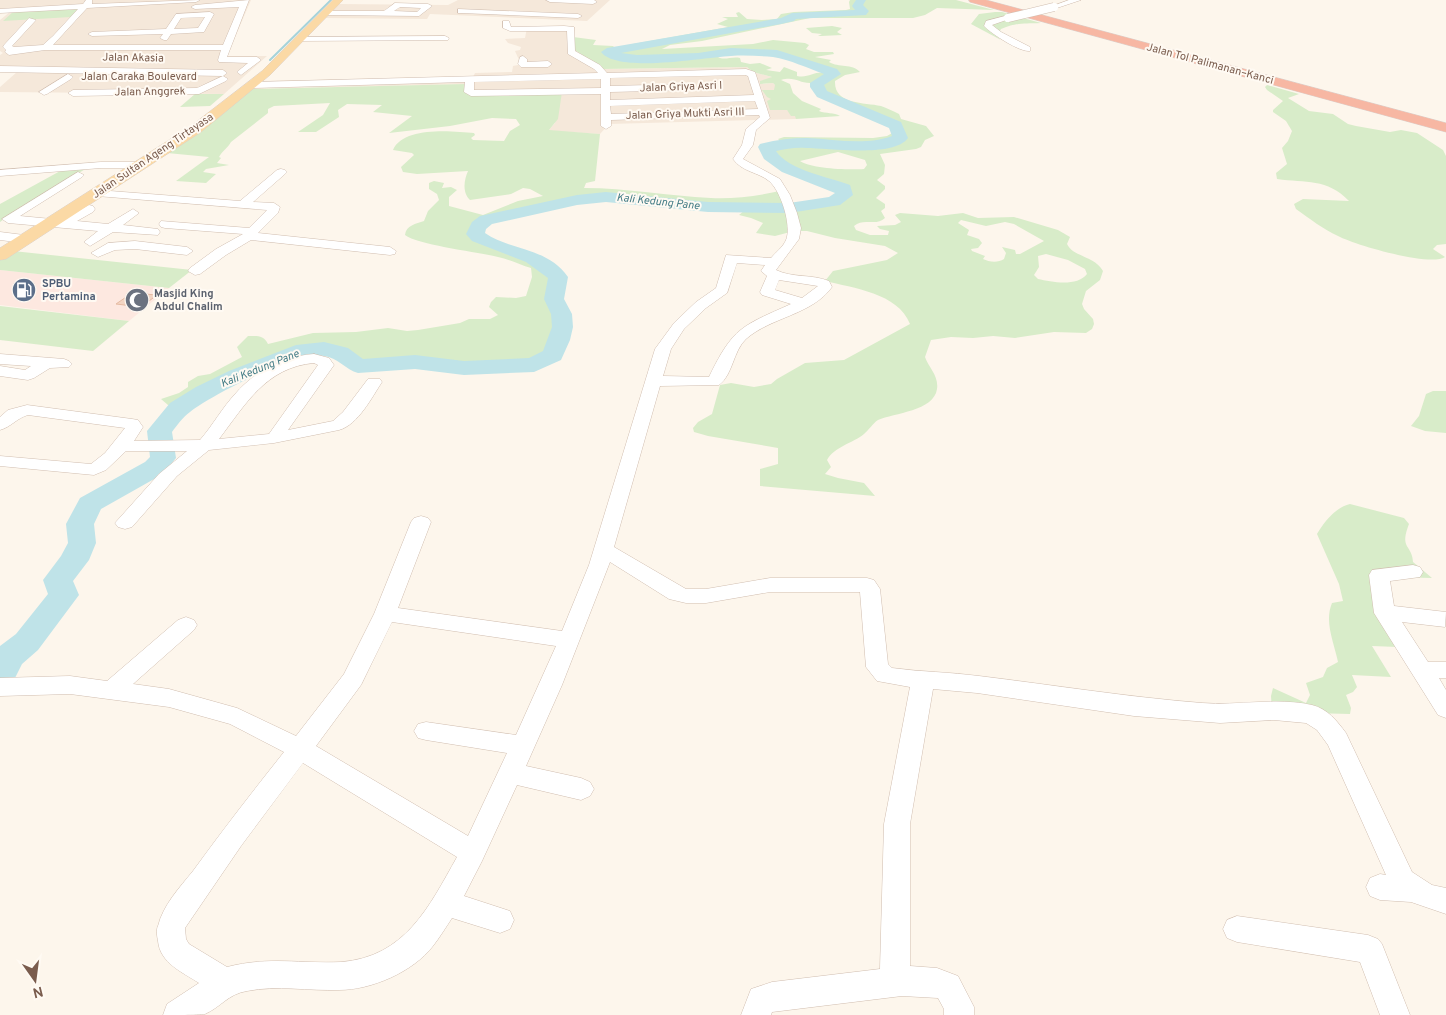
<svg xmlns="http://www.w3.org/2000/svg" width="1446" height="1015" viewBox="0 0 1446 1015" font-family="Overpass,sans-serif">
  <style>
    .residential { fill: #f5e8da }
    .commercial { fill: #fde8e0 }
    .green { fill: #d8ecc9; fill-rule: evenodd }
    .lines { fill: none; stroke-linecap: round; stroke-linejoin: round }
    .stream { stroke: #a5d3da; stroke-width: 2 }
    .river { fill: #bfe3e8; fill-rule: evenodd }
    .building { fill: #f3d5c3; stroke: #e6bba3 }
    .minor-casing { stroke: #d1beb0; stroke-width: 1 }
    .major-casing { stroke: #dad1cd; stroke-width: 1 }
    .highway-casing { stroke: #dad1cd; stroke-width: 1 }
    .minor { fill: #fff; fill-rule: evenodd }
    .major { fill: #fbd9a5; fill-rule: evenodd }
    .highway { fill: #f7b7a3; fill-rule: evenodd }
    .minor-bridge-casing { stroke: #d1beb0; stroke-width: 9; stroke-linecap: butt }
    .minor-bridge { stroke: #fff; stroke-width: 8 }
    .labels { text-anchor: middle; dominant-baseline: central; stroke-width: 4; stroke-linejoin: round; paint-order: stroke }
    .far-street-label { font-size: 11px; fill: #7a5c4d; stroke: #fffaf3 }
    .far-water-label { font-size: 11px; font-style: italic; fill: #437c86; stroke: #fffaf3 }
    .far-service-label { font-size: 11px; font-weight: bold; fill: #4e5e75; stroke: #fffaf3; text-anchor: start }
    .far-worship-label { font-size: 11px; font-weight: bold; fill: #5b616d; stroke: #fffaf3; text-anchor: start }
  </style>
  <rect width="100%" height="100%" fill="#fdf6ec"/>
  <g class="residential">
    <polygon points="0,0 251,0 227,56 267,56 224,94 0,92 0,87 17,72 0,72 0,55 3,53 0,51 0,20 11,11 0,11"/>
    <polygon points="458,0 610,0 587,21 430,14 427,19 324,18 338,4 448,5"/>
    <polygon points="575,27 572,48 602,69 747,67 753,72 772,77 761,84 773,83 775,85 775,90 763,90 772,99 770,110 787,110 796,116 796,119 609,124 600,134 548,131 555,123 562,92 467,94 465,84 250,89 262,81 473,77 475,73 512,72 513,66 518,65 519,60 515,51 520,50 521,47 508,43 505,39 525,38 527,28"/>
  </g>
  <polygon class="commercial" points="0,270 169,288 129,321 0,305"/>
  <g class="green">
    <polygon points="850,0 858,0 854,6 861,11 860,13 790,16 788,19 780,21 631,46 633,44 728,27 717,24 728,19 722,17 738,17 736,13 739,12 747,19 762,20 777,19 781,14 794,12 846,10 850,9 849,2"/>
    <path d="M 863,0 L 956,0 L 994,10 L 937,8 L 925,15 L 913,18 L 810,18 L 702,41 L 670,45 L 662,49 L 753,44 L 773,40 L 805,43 L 809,45 L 806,49 L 814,52 L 833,52 L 834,54 L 815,57 L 831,60 L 829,62 C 839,68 852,63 860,72 L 845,75 L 835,81 C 834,105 864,102 881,106 C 887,108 893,111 899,114 L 901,119 L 926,126 L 934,136 L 925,140 L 921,147 L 916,149 L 880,154 L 885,165 L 884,174 L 877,180 L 885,186 L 885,189 L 876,198 L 885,204 L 885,208 L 881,211 L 885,218 C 876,227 864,217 854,226 L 856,230 L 870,235 L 888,235 L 889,231 L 880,229 L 877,226 L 895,225 L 901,222 L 895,215 L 900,213 L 938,216 L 963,213 L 978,218 L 1014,217 L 1058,230 L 1070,237 L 1067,244 C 1073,257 1095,256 1103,271 L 1100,280 L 1086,291 L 1082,304 L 1084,309 L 1093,319 L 1094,324 L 1092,329 L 1086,333 L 1054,332 L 1015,338 L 993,336 L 973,338 L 951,337 L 931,340 L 925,357 C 929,368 939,376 937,389 C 934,411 894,413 878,420 C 873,423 869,430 864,434 C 853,443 834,447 827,460 L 831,467 L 825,474 L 838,478 L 864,483 L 875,496 L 760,486 L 760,469 L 778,464 L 778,448 L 708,436 L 694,432 L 693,428 L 698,422 L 712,414 L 720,385 L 731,383 L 754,387 L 771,384 L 777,379 L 805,363 L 844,360 L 910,324 C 898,293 853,288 825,281 L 833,271 L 887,260 L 898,253 L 885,246 L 835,238 L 807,231 L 794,231 L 775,236 L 756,233 L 763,223 L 751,218 L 739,215 L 745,210 C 779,210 818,213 848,195 L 848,189 C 828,179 775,169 770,148 C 781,147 793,145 804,145 C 834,144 878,154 904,138 L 899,125 L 825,93 L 820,87 L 820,83 L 836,74 L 835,71 C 806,62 776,51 746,51 C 715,50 633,70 610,52 L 783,22 L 792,20 L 794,16 L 864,14 L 866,11 L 859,6 ZM 838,152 L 865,160 L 867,165 L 864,169 C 847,170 813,169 800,161 ZM 961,220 L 986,226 L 1005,222 L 1014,224 L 1044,241 L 1020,254 L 1016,254 L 1015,250 L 1002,247 L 1006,253 L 1004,259 C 998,263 989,262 983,259 L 985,256 L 972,251 L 971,249 L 978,248 L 982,243 L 979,239 L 967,235 L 969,230 L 958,223 ZM 1046,254 L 1068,260 L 1085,269 L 1087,274 C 1077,287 1052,282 1038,279 L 1034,275 L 1039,267 L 1038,256 Z"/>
    <polygon points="80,7 71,17 3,21 14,11"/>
    <path d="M 995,12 L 1002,12 L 1041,23 C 1023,24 1019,22 1001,29 L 1000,31 L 1004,34 L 987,28 L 1001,40 L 971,24 L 979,14 Z"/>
    <polygon points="832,26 842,28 837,32 842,35 821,36 818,36 822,34 812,33 806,28"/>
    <path d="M 573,37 L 596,40 L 593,45 L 613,46 L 616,49 L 604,52 L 610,56 L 622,59 L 699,58 L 717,54 L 721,56 L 718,57 C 724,61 732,56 740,58 L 741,62 L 750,64 L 760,63 L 772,68 L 766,70 L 780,72 L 784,67 L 797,72 L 797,76 C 810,79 814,69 831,74 C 825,76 818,82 812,83 C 799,84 796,76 781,80 L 790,84 L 793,93 L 802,101 L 821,109 L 819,111 C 826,114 834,112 840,116 L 796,119 L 795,116 L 791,116 L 787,110 L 770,110 L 767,101 L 771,99 L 767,97 L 762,90 L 774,90 L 775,85 L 773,83 L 760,84 L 760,81 L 772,77 L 753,72 L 747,67 L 602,69 L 572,48 Z"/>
    <path d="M 465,84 L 468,94 L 562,92 L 558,119 L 549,130 L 600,134 L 595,181 L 586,183 L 584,188 C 627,188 668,196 711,198 C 734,199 757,196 780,191 L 788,207 L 709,205 L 607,195 L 576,198 L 504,213 L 483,219 L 475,226 L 471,235 C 481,244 486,244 499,248 C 520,254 539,261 554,277 L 550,300 C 565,322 558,331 549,354 L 532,362 L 466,365 L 416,360 L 361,363 L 344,351 L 326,346 L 295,350 L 234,374 L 201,391 L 174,407 L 168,405 L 161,399 L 179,393 L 188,387 L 188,382 L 198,376 L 210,374 L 242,357 L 237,347 L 248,336 C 257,336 264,335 268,344 L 313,333 L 356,332 L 388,328 L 407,331 L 418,330 L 460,323 L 469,319 L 490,319 L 498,315 L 489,307 L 491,302 L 496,297 L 516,298 L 526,296 L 532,277 L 531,268 C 520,265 509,259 498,257 C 478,252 418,245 405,235 C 406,225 416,224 424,221 L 428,211 L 439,200 L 437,194 L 429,189 L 429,183 L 434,181 L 444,183 L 442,188 L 451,187 L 457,190 L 449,197 L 449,206 L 483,215 L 518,201 L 543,196 L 530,189 L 523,188 L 511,194 L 470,200 C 462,192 464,180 468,171 L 417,174 L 403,172 L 401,167 L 414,155 L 412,153 L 393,150 C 403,126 452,131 474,133 L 475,135 L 471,138 L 473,140 L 504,141 L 510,131 L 520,125 L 516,119 L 492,118 L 450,126 L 389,133 L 412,116 L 373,112 L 382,105 L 347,104 L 338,110 L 339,117 L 316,132 L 298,132 L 323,115 L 330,103 L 274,106 L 268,109 L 268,113 L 231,142 C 228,148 222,151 219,157 L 221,158 L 217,163 L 229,165 L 206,169 L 203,172 L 216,174 L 206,183 L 176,181 L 209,157 L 167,153 L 250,89 Z"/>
    <path d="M 1267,85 L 1299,94 L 1288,98 L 1309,111 L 1333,114 L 1348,124 L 1356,126 L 1390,132 L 1401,130 L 1417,133 L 1443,150 L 1446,156 L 1446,244 L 1437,245 L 1433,249 L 1445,257 C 1430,267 1355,245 1338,236 C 1323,229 1310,219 1296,209 L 1294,204 L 1303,199 L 1349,201 C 1327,178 1306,183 1277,179 L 1276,173 L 1287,164 L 1282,148 L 1288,141 L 1292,131 L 1286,121 L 1273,112 L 1273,110 L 1283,101 L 1267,90 L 1265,87 Z"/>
    <polygon points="195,94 224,94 210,106 180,107"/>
    <path d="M 894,132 L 897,137 C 869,151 833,142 803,142 C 795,142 787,144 779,144 L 782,143 L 778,139 L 784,137 L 873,138 L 887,136 Z"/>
    <polygon points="87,168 7,217 0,222 0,204 62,170"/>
    <polygon points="13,251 192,270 169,288 0,270 0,259"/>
    <polygon points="0,306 129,321 93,351 0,340"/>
    <polygon points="1433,391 1446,391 1446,433 1425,431 1411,426 1419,416 1426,394"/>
    <path d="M 1350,504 L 1404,518 L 1409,524 C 1399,550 1412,544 1413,562 L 1432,578 L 1390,577 L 1382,601 L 1398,647 L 1372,646 L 1391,677 L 1352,675 L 1357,687 L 1353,692 L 1346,695 L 1351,708 L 1350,714 L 1272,712 L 1271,696 L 1273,688 L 1306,703 L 1310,695 L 1306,683 L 1323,677 L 1327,668 L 1338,662 C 1334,642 1324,622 1332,603 L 1343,601 L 1339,584 L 1317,534 C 1324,522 1336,507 1350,504 Z"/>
  </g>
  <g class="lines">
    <polyline class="stream" points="270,60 331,0"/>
    <path class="river" d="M 856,0 L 866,0 L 863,5 L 869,11 L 866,15 L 796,19 L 794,21 L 781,24 L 621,53 L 637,55 L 698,53 L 731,48 L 777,50 L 837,69 L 841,74 L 824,85 L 827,91 L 901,122 L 908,138 C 894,158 828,148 806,148 C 796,147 786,149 776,151 C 788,170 829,177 850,185 L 853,195 L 840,205 L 789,213 L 708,212 L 606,202 L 577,205 L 492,224 L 486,229 L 485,233 C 511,251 547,247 568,277 L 564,299 L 572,314 L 573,327 L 570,340 L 561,360 L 534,372 L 464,375 L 415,369 L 358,373 C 346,370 337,357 324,356 C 294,353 215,393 190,412 C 183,417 177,425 172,432 L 176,458 L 163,474 L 101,509 L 94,524 L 96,543 L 89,560 L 73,581 L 79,595 L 38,650 L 22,664 L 12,684 L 0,687 L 0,646 L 16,634 L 48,594 L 43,580 L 61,556 L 68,543 L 66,524 L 80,498 L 145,462 L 150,457 L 147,431 L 170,403 L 196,387 L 229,371 L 296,345 L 324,342 L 348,348 L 363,359 L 415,355 L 464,361 L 529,358 L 543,351 L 552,327 L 551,314 L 544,299 L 548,278 L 526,262 L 472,241 L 466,234 L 472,222 L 480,216 L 577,195 L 606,192 L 708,202 L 789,203 L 829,197 L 835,193 L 782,172 L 764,159 L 758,147 L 760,144 C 775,140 792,138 807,138 C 835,139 865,146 892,136 L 889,128 L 817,97 L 810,87 L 810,83 L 824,74 C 808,68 790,60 773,57 C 760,56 745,55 731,56 C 705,57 618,74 601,52 L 607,48 L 781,18 L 792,13 L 855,10 L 852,6 Z"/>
  </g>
  <polygon class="building" points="132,293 157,295 141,307 116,304"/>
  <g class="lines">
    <g class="minor-casing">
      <g id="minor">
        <polygon points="86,0 92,0 92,4 200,0 196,2 87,8 53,45 223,45 239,7 195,9 191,7 195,5 249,0 227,57 257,57 261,60 241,75 237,72 248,63 219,62 218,60 221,50 45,50 9,55 5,52 6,50 3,47 4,45 29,18 36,20 12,46 14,47 43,45 53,36 78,9 0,13 0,9 83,4"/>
        <polygon points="546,0 594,0 597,2 593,4 550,2"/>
        <polygon points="1069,0 1081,0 1054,9 1050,7"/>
        <path d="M 395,3 L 428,4 L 432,6 L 419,16 L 326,15 L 322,13 L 326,11 L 384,11 ZM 400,7 L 421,8 L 417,12 L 394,11 Z"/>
        <polygon points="458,9 578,14 582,16 578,18 461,13 458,13"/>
        <path d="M 210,12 L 214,14 L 204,32 L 171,34 L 167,40 L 164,40 L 160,38 L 163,34 L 92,36 L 88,34 L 92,32 L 166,29 L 176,14 ZM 205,17 L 198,28 L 174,29 L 181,18 Z"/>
        <path d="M 1005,16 L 1012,18 L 992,25 L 1001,32 L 1030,47 L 1030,51 C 1019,52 992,34 984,26 L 986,21 Z"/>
        <path d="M 503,21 L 509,21 L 511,27 L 564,26 L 574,27 L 575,51 L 600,65 L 607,73 L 746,69 L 755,72 L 770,118 L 756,130 L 753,145 L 743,159 L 780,179 L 790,195 L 797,213 L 801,228 L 799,239 L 776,270 C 792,278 812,274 829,281 L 832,287 C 812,315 771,317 746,339 C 733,351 733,375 719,385 L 660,386 L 614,547 L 686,589 L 706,589 L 770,578 L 867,578 L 874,580 L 880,589 L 888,664 L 892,668 C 921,672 950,672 979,676 C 1053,685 1127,697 1202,703 C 1238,706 1276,697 1312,705 C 1328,709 1337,721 1346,733 L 1412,872 L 1432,885 L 1446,888 L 1446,914 L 1411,902 L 1380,900 L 1370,896 L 1366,887 L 1370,878 L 1380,874 L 1386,875 L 1328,745 L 1317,730 L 1306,723 L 1274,720 L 1220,723 L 1134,716 L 977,693 L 933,689 L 910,824 L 910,966 L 937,968 L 958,976 L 974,1007 L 974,1015 L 944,1015 L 944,1009 L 938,998 L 902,996 L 772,1012 L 771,1015 L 741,1015 L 751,989 L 772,982 L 880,969 L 884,824 L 910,687 L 877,681 L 866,667 L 860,592 L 770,592 L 706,603 L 686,603 L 669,599 L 610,562 L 562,685 L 526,766 L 581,778 L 590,782 L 594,789 L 590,796 L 581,800 L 517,785 L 482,861 L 464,896 L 510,911 L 514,920 L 510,929 L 500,933 L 452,918 C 446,927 440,937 433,946 C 413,972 371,990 339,990 C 309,991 277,985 247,991 C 228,994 221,1007 205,1014 C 197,1015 173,1015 163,1015 L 167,1004 L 199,983 C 182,972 160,963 158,941 C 157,936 156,930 158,926 C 163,905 180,887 193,871 C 222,831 253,791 284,752 L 230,724 L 169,707 L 70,694 L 0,696 L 0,678 L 70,676 L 107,681 L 178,620 L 186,617 L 194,620 L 197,625 L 194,630 L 133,684 L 169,689 L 237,708 L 296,736 L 344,674 L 374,614 L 411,522 L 414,518 L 421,516 L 428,518 L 431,522 L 398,608 L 562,631 L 589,565 L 655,349 L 674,323 L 696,302 L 716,288 L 726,255 L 771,258 C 776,252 783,247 786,240 C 792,226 781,191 769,181 C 758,172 742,172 733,159 L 742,145 L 746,129 L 760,117 L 759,115 L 611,120 L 611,126 L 606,129 L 601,126 L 601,94 L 471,96 L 464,92 L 465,82 L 251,88 L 246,85 L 251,82 L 598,73 L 594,69 L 568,54 L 567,31 L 510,31 L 503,28 ZM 745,75 L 748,76 L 754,95 L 610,100 L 610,92 L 690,90 L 695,87 L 690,84 L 610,86 L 610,78 ZM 601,79 L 601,88 L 474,90 L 474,82 ZM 755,101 L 758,109 L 611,114 L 610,106 ZM 737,263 L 765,265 L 761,271 L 767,276 L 760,292 L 762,295 L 791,304 C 742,326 733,327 709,377 L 663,376 L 671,349 L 684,329 L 706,308 L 727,293 ZM 779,280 L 818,286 L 802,298 L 775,290 ZM 392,622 L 556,646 L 516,735 L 426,722 L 418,724 L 414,731 L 418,738 L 426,740 L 507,753 L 468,836 L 316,746 L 361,685 ZM 303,763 L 457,857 C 429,907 405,957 341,962 C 300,964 270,956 227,967 L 189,944 L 186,939 L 185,928 L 241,846 Z"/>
        <polygon points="445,36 449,38 448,40 299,41 295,39 299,37"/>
        <polygon points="523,56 527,59 527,62 548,61 552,64 548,67 521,67 518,64 520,57"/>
        <polygon points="0,66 223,70 227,73 223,76 0,72"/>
        <polygon points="68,74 73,77 71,79 47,94 44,95 39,92"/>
        <polygon points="223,76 228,79 226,81 199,94 73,96 68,93 73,90 197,88"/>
        <polygon points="101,162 140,162 146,165 140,168 101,168 0,176 0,170"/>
        <polygon points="281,169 285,170 287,172 285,174 253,202 274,203 280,207 278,213 258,233 390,247 396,251 395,254 390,255 251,240 226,255 200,274 195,275 188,271 190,268 216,249 243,234 165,228 161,227 159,224 161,221 249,228 267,210 97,196 91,193 97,190 240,201 277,170"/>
        <polygon points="78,172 84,175 82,177 20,216 62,220 89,205 93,206 95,209 93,212 77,221 108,224 133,209 139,213 123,225 158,229 160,232 158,235 113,232 90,246 84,242 98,231 8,223 2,219"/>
        <polygon points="0,232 24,235 30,239 24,243 0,240"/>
        <polygon points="135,241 187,247 193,251 187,255 135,249 115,250 98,257 91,253 108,243"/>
        <polygon points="0,354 64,359 69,361 72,364 69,367 50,368 34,378 28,380 0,376 0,366 25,370 31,366 0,364"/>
        <path d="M 314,354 L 329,358 L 334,365 L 288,430 L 333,421 L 343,412 L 368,379 L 380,379 L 382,382 C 372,397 358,425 339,430 L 274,443 L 209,450 L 177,476 L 132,527 L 125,529 L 118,527 L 115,523 L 159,474 L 187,451 L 126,451 L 106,470 L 94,475 L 0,466 L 0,456 L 91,464 L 105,453 L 125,428 L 28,415 C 17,418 11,427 0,430 L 0,417 L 8,410 L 27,405 L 132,419 L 138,420 L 143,427 L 134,441 L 200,440 C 213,425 222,408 236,393 C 255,371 285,356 314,354 ZM 314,363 L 318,365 L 269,434 L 219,439 C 245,405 266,367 314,363 Z"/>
        <polygon points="1413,565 1420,567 1423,572 1420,577 1390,581 1394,606 1446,612 1445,627 1402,622 1428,662 1446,662 1446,678 1439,678 1446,690 1446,718 1438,715 1374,613 1369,575 1372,570"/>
        <polygon points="1237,916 1368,935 1378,939 1382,944 1410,1015 1380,1015 1360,962 1237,942 1227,938 1223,929 1227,920"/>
      </g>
    </g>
    <g class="major-casing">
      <polygon id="major" points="333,0 343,0 270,75 201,132 6,259 0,260 0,248 191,126 262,71"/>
    </g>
    <g class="highway-casing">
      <polygon id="highway" points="969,0 986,0 1446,123 1446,132 970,2"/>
    </g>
    <use href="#minor" class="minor"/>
    <use href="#major" class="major"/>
    <use href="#highway" class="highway"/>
    <g class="minor-bridge-casing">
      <polyline id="minor-bridge" points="1008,18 1054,7"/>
    </g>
    <use href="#minor-bridge" class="minor-bridge"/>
  </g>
  <defs>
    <g id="fuel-disc" transform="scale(1.25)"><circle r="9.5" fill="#5c6f8a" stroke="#fffaf3"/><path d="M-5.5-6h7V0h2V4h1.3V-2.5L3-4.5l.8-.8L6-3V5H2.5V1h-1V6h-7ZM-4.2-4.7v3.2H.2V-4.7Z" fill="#fff"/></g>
    <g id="mosque-disc" transform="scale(1.25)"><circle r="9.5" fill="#6b7280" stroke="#fffaf3"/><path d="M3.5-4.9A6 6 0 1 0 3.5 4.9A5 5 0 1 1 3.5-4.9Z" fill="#fff"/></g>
  </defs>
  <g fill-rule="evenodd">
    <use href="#fuel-disc" x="24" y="290"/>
    <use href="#mosque-disc" x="137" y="300"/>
  </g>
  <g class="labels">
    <g class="far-street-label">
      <text transform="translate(133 58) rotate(1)">Jalan Akasia</text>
      <text transform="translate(1210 64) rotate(15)">Jalan Tol Palimanan–Kanci</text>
      <text x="139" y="77">Jalan Caraka Boulevard</text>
      <text transform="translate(681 87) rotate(-2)">Jalan Griya Asri I</text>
      <text transform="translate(150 92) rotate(-1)">Jalan Anggrek</text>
      <text transform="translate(685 114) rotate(-2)">Jalan Griya Mukti Asri III</text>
      <text transform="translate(153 156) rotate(-34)">Jalan Sultan Ageng Tirtayasa</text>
    </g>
    <g class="far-water-label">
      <text transform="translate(658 202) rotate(6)">Kali Kedung Pane</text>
      <text transform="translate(260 369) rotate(-22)">Kali Kedung Pane</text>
    </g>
    <g class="far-service-label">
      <text x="42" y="284">SPBU<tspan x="42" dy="13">Pertamina</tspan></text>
    </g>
    <g class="far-worship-label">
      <text x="154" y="294">Masjid King<tspan x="154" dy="13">Abdul Chalim</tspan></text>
    </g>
  </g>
  <g transform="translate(35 980) rotate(166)" stroke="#fffaf3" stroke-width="4" paint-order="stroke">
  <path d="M0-4L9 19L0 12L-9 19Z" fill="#7a5c4d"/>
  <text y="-8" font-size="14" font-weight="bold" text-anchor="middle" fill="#7a5c4d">N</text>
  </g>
</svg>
